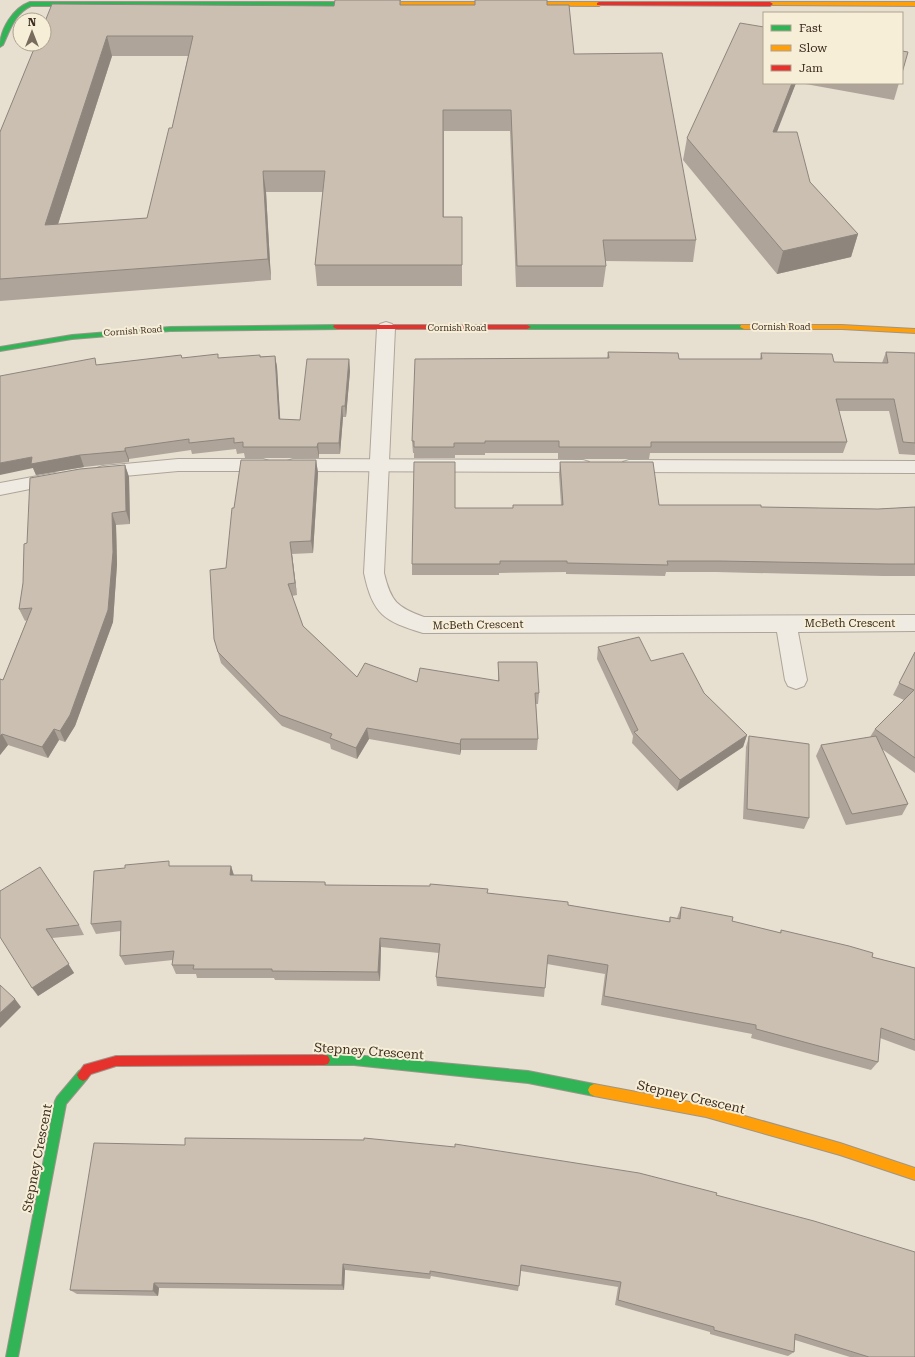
<svg xmlns="http://www.w3.org/2000/svg" width="915" height="1357" viewBox="0 0 915 1357" font-family="'Roboto Serif',serif">
  <style>
    .lines { fill: none; stroke-linecap: round; stroke-linejoin: round }
    .lane-casing { stroke: #ada599; stroke-width: 2 }
    .street-casing { stroke: #ada599; stroke-width: 2 }
    .fast-casing { stroke: #9c958a; stroke-width: 2 }
    .slow-casing { stroke: #9c958a; stroke-width: 2 }
    .jam-casing { stroke: #9c958a; stroke-width: 2 }
    .lane { fill: #efebe3; fill-rule: evenodd }
    .street { fill: #efebe3; fill-rule: evenodd }
    .fast { fill: #30b455; fill-rule: evenodd }
    .slow { fill: #ff9f0a; fill-rule: evenodd }
    .jam { fill: #e5322d; fill-rule: evenodd }
    .wall { fill: #afa499; fill-rule: evenodd }
    .shaded-wall { fill: #8e867d }
    .building { fill: #cbbfb2; stroke: #8e867d; fill-rule: evenodd }
    .labels { text-anchor: middle; dominant-baseline: central; stroke-width: 4; stroke-linejoin: round; paint-order: stroke }
    .far-street-label { font-size: 9px; fill: #3d2e20; stroke: #f7eed8 }
    .street-label { font-size: 11px; fill: #3d2e20; stroke: #f7eed8 }
    .near-street-label { font-size: 13px; fill: #3d2e20; stroke: #f7eed8 }
  </style>
  <rect width="100%" height="100%" fill="#e7e0d1"/>
  <g class="lines">
    <g class="lane-casing">
      <g id="lane">
        <polygon points="178,459 263,459 269,461 271,465 269,469 263,471 178,471 103,478 97,476 95,472 97,468 103,466"/>
        <polygon points="293,459 583,460 589,462 591,466 589,470 583,472 293,471 287,469 285,465 287,461"/>
        <polygon points="629,460 915,461 915,473 629,472 623,470 621,466 623,462"/>
        <polygon points="54,473 60,475 62,479 60,483 0,495 0,483"/>
      </g>
    </g>
    <g class="street-casing">
      <path id="street" d="M 386,322 L 392,324 L 395,328 L 384,573 C 391,602 397,607 424,617 L 915,615 L 915,631 L 798,632 L 807,680 L 804,686 L 796,689 L 788,686 L 785,680 L 777,632 L 423,633 C 384,621 373,615 364,573 L 377,328 L 380,324 Z"/>
    </g>
    <g class="fast-casing">
      <g id="fast">
        <path d="M 30,2 L 361,2 L 364,4 L 361,6 L 31,6 C 15,13 10,30 3,45 L 0,47 C 0,29 13,8 30,2 Z"/>
        <polygon points="337,325 341,327 340,329 170,331 72,339 0,351 0,347 72,335 170,327"/>
        <polygon points="524,325 744,325 748,327 744,329 527,329 523,327"/>
        <polygon points="324,1055 354,1055 528,1071 594,1084 598,1086 600,1090 598,1094 594,1096 528,1083 354,1065 324,1065 320,1064 318,1060 320,1056"/>
        <polygon points="83,1069 87,1071 89,1075 87,1079 66,1104 18,1357 6,1357 55,1101 57,1097 79,1071"/>
      </g>
    </g>
    <g class="slow-casing">
      <g id="slow">
        <polygon points="361,2 599,2 602,4 599,6 359,5 358,4"/>
        <polygon points="770,2 915,2 915,6 768,5 768,3"/>
        <polygon points="741,325 842,325 915,329 915,333 842,329 744,329 740,327"/>
        <polygon points="594,1084 706,1105 840,1143 915,1168 915,1180 840,1155 706,1117 594,1096 590,1094 588,1090 590,1086"/>
      </g>
    </g>
    <g class="jam-casing">
      <g id="jam">
        <polygon points="599,2 770,2 773,4 770,6 597,5 597,3"/>
        <polygon points="334,325 527,325 531,327 527,329 337,329 333,327"/>
        <polygon points="324,1055 328,1056 330,1060 328,1064 324,1065 116,1066 91,1074 87,1079 83,1081 79,1079 77,1075 84,1065 116,1056"/>
      </g>
    </g>
    <use href="#lane" class="lane"/>
    <use href="#street" class="street"/>
    <use href="#fast" class="fast"/>
    <use href="#slow" class="slow"/>
    <use href="#jam" class="jam"/>
  </g>
  <g class="wall">
    <path d="M 401,0 L 401,5 L 547,5 L 574,54 L 696,240 L 693,262 L 605,261 L 606,266 L 603,287 L 516,287 L 510,131 L 444,131 L 444,217 L 462,217 L 462,286 L 317,286 L 315,265 L 323,192 L 266,192 L 271,280 L 0,301 L 0,132 L 36,44 L 334,6 ZM 112,56 L 188,56 L 172,128 L 147,218 L 58,224 Z"/>
    <polygon points="764,83 796,83 776,132 810,182 858,234 851,257 777,274 683,160 687,138"/>
    <polygon points="800,83 899,83 894,100"/>
    <polygon points="608,352 679,359 760,359 761,353 834,362 882,363 886,352 915,353 915,455 899,454 889,411 839,411 847,442 843,453 650,453 649,459 558,459 558,453 485,453 485,455 455,455 455,458 414,458 414,453 413,453 412,441 607,358"/>
    <polygon points="181,355 182,358 219,358 275,356 277,367 280,419 300,420 349,359 350,371 346,417 343,417 340,454 319,454 319,458 245,458 244,453 237,454 236,449 192,454 191,450 129,459 129,462 84,467 36,475 33,468 97,365"/>
    <polygon points="316,460 318,473 313,553 292,554 297,595 292,596 303,626 357,677 417,682 498,681 498,662 539,693 538,704 536,704 538,739 537,750 461,750 460,755 369,739 357,759 331,749 330,744 282,726 221,663 214,639 226,568 234,508"/>
    <polygon points="560,462 659,505 878,509 915,507 915,576 883,576 716,572 666,572 665,576 566,574 566,572 499,573 499,575 412,575 412,564 455,508 513,508 561,505 559,474"/>
    <polygon points="125,465 129,477 130,524 116,525 117,564 113,622 75,726 65,742 59,740 48,758 8,745 0,755 3,680 27,620 25,621 19,609 23,583 27,543"/>
    <polygon points="598,647 651,661 704,693 747,735 743,747 677,791 632,743 633,736 597,659"/>
    <polygon points="915,652 915,773 882,749 908,804 902,815 846,825 816,756 821,745 870,737 875,729 904,700 893,695"/>
    <polygon points="749,736 809,818 804,829 743,819 746,747"/>
    <polygon points="171,866 231,866 234,875 252,875 253,881 325,882 326,885 488,893 568,905 669,922 670,917 677,918 681,907 732,921 780,933 781,930 872,957 915,968 915,1051 880,1038 878,1062 871,1070 751,1038 752,1034 601,1005 605,974 547,964 544,997 437,986 436,977 439,953 381,947 380,981 275,980 274,978 197,978 196,974 176,974 172,965 173,960 125,965 120,956 121,931 96,934 91,924"/>
    <polygon points="0,891 79,925 84,935 52,938 74,973 38,996"/>
    <polygon points="716,1195 915,1357 850,1357 795,1340 794,1352 788,1356 710,1334 710,1332 615,1305 618,1287 521,1271 518,1291 431,1276 430,1279 345,1270 344,1290 159,1288 158,1296 77,1294 70,1290"/>
  </g>
  <g class="shaded-wall">
    <polygon points="107,36 112,56 51,246 45,225"/>
    <polygon points="792,83 796,83 768,155 773,132"/>
    <polygon points="263,171 266,192 271,280 268,259"/>
    <polygon points="858,234 851,257 777,274 783,251"/>
    <polygon points="275,356 277,367 281,431 279,419"/>
    <polygon points="349,359 350,371 346,417 345,406"/>
    <polygon points="342,406 343,417 340,454 339,443"/>
    <polygon points="318,443 319,454 319,458 317,447"/>
    <polygon points="125,448 129,459 129,462 125,451"/>
    <polygon points="80,455 84,467 36,475 33,468 0,475 0,463 32,457"/>
    <polygon points="316,460 318,473 313,553 311,541"/>
    <polygon points="125,465 129,477 130,524 126,511"/>
    <polygon points="112,513 116,525 117,564 113,622 75,726 65,742 60,731"/>
    <polygon points="290,542 292,554 297,595 295,583"/>
    <polygon points="367,728 369,739 357,759 356,748"/>
    <polygon points="54,729 59,740 48,758 42,747"/>
    <polygon points="2,734 8,745 0,755 0,736"/>
    <polygon points="747,735 743,747 677,791 680,780"/>
    <polygon points="461,739 461,750 460,755 460,744"/>
    <polygon points="231,866 234,876 230,875"/>
    <polygon points="52,938 74,973 38,996 32,988"/>
    <polygon points="380,938 381,947 380,981 378,972"/>
    <polygon points="15,999 21,1007 0,1028 0,1013"/>
    <polygon points="343,1264 345,1270 344,1290 342,1285"/>
    <polygon points="154,1283 159,1288 158,1296 153,1291"/>
  </g>
  <g class="building">
    <path d="M 335,0 L 400,0 L 400,5 L 475,5 L 475,0 L 547,0 L 547,5 L 569,5 L 574,54 L 662,53 L 696,240 L 603,240 L 606,266 L 517,266 L 511,110 L 443,110 L 443,217 L 462,217 L 462,265 L 315,265 L 325,171 L 263,171 L 268,259 L 0,279 L 0,132 L 36,44 L 44,44 L 44,24 L 52,4 L 334,6 ZM 107,36 L 193,36 L 172,128 L 169,128 L 147,218 L 45,225 Z"/>
    <polygon points="740,23 764,27 764,83 792,83 773,132 797,132 810,182 858,234 783,251 687,138"/>
    <polygon points="902,51 908,52 902,73"/>
    <polygon points="608,352 678,353 679,359 762,359 761,353 832,354 834,362 888,363 886,352 915,353 915,443 903,442 894,399 836,399 847,442 651,442 651,447 559,447 559,441 485,441 485,443 454,443 454,447 414,447 414,441 412,441 415,359 609,358"/>
    <polygon points="218,354 218,358 260,355 260,357 275,356 279,419 300,420 307,359 349,359 345,406 342,406 339,443 318,443 317,447 243,447 243,442 234,443 234,438 189,443 189,439 125,448 125,451 80,455 31,464 32,457 0,463 0,376 95,358 96,365 181,355 182,358"/>
    <polygon points="241,460 316,460 311,541 290,542 295,583 288,584 303,626 357,677 365,663 417,682 420,668 499,681 498,662 537,662 539,693 535,693 538,739 461,739 460,744 367,728 356,748 330,738 332,734 280,715 218,652 214,639 210,570 226,568 232,508 234,508"/>
    <polygon points="414,462 455,462 455,508 513,508 513,505 563,505 560,462 653,462 659,505 761,505 761,507 878,509 915,507 915,564 888,564 719,561 667,561 668,565 567,563 567,561 500,561 500,564 412,564"/>
    <polygon points="125,465 126,511 112,513 113,552 108,610 70,715 60,731 54,729 42,747 2,734 0,736 0,679 3,680 32,608 19,609 23,583 24,544 27,543 30,478 80,469"/>
    <polygon points="639,637 651,661 683,653 704,693 747,735 680,780 634,732 638,730 598,647"/>
    <polygon points="915,652 915,758 875,729 914,690 899,683"/>
    <polygon points="749,736 809,744 809,818 747,809"/>
    <polygon points="876,736 908,804 852,814 821,745"/>
    <polygon points="169,861 169,866 231,866 230,875 252,875 251,881 325,882 325,885 430,886 430,884 488,889 487,893 568,902 568,905 670,922 670,917 680,919 681,907 733,917 732,921 781,933 781,930 849,946 873,953 872,957 915,968 915,1040 881,1028 878,1062 756,1029 756,1025 604,996 608,965 548,955 545,988 436,977 440,944 380,938 378,972 272,971 272,969 193,969 194,965 172,965 174,951 120,956 121,921 91,924 94,871 125,868 125,865"/>
    <polygon points="40,867 79,925 46,929 69,964 32,988 0,937 0,891"/>
    <polygon points="0,985 15,999 0,1013"/>
    <polygon points="185,1138 364,1140 364,1138 455,1147 455,1144 639,1173 717,1193 716,1195 814,1221 915,1252 915,1357 869,1357 795,1334 794,1352 714,1330 714,1327 618,1300 621,1282 521,1265 519,1286 430,1271 430,1274 343,1264 342,1285 154,1283 153,1291 70,1290 94,1143 185,1145"/>
  </g>
  <g class="labels">
    <g class="far-street-label">
      <text x="781" y="327">Cornish Road</text>
      <text x="457" y="328">Cornish Road</text>
      <text transform="translate(133 331) rotate(-4)">Cornish Road</text>
    </g>
    <g class="street-label">
      <text x="850" y="623">McBeth Crescent</text>
      <text transform="translate(478 625) rotate(-1)">McBeth Crescent</text>
    </g>
    <g class="near-street-label">
      <text transform="translate(369 1051) rotate(4)">Stepney Crescent</text>
      <text transform="translate(691 1097) rotate(13)">Stepney Crescent</text>
      <text transform="translate(37 1158) rotate(-79)">Stepney Crescent</text>
    </g>
  </g>
  <rect x="763" y="12" width="140" height="72" fill="#f7eed8" stroke="#ada18e"/>
  <rect x="771" y="25" width="20" height="6" fill="#30b455" stroke="#ada18e"/>
  <text x="799" y="32" font-size="12" fill="#3d2e20">Fast</text>
  <rect x="771" y="45" width="20" height="6" fill="#ff9f0a" stroke="#ada18e"/>
  <text x="799" y="52" font-size="12" fill="#3d2e20">Slow</text>
  <rect x="771" y="65" width="20" height="6" fill="#e5322d" stroke="#ada18e"/>
  <text x="799" y="72" font-size="12" fill="#3d2e20">Jam</text>
  <g transform="translate(32 32)"><circle r="19" fill="#f7eed8" stroke="#ada18e"/>
  <path d="M0-3L7 15L0 10L-7 15Z" fill="#786c5e"/>
  <text y="-6" font-size="11" font-weight="bold" text-anchor="middle" fill="#3d2e20">N</text>
  </g>
</svg>
